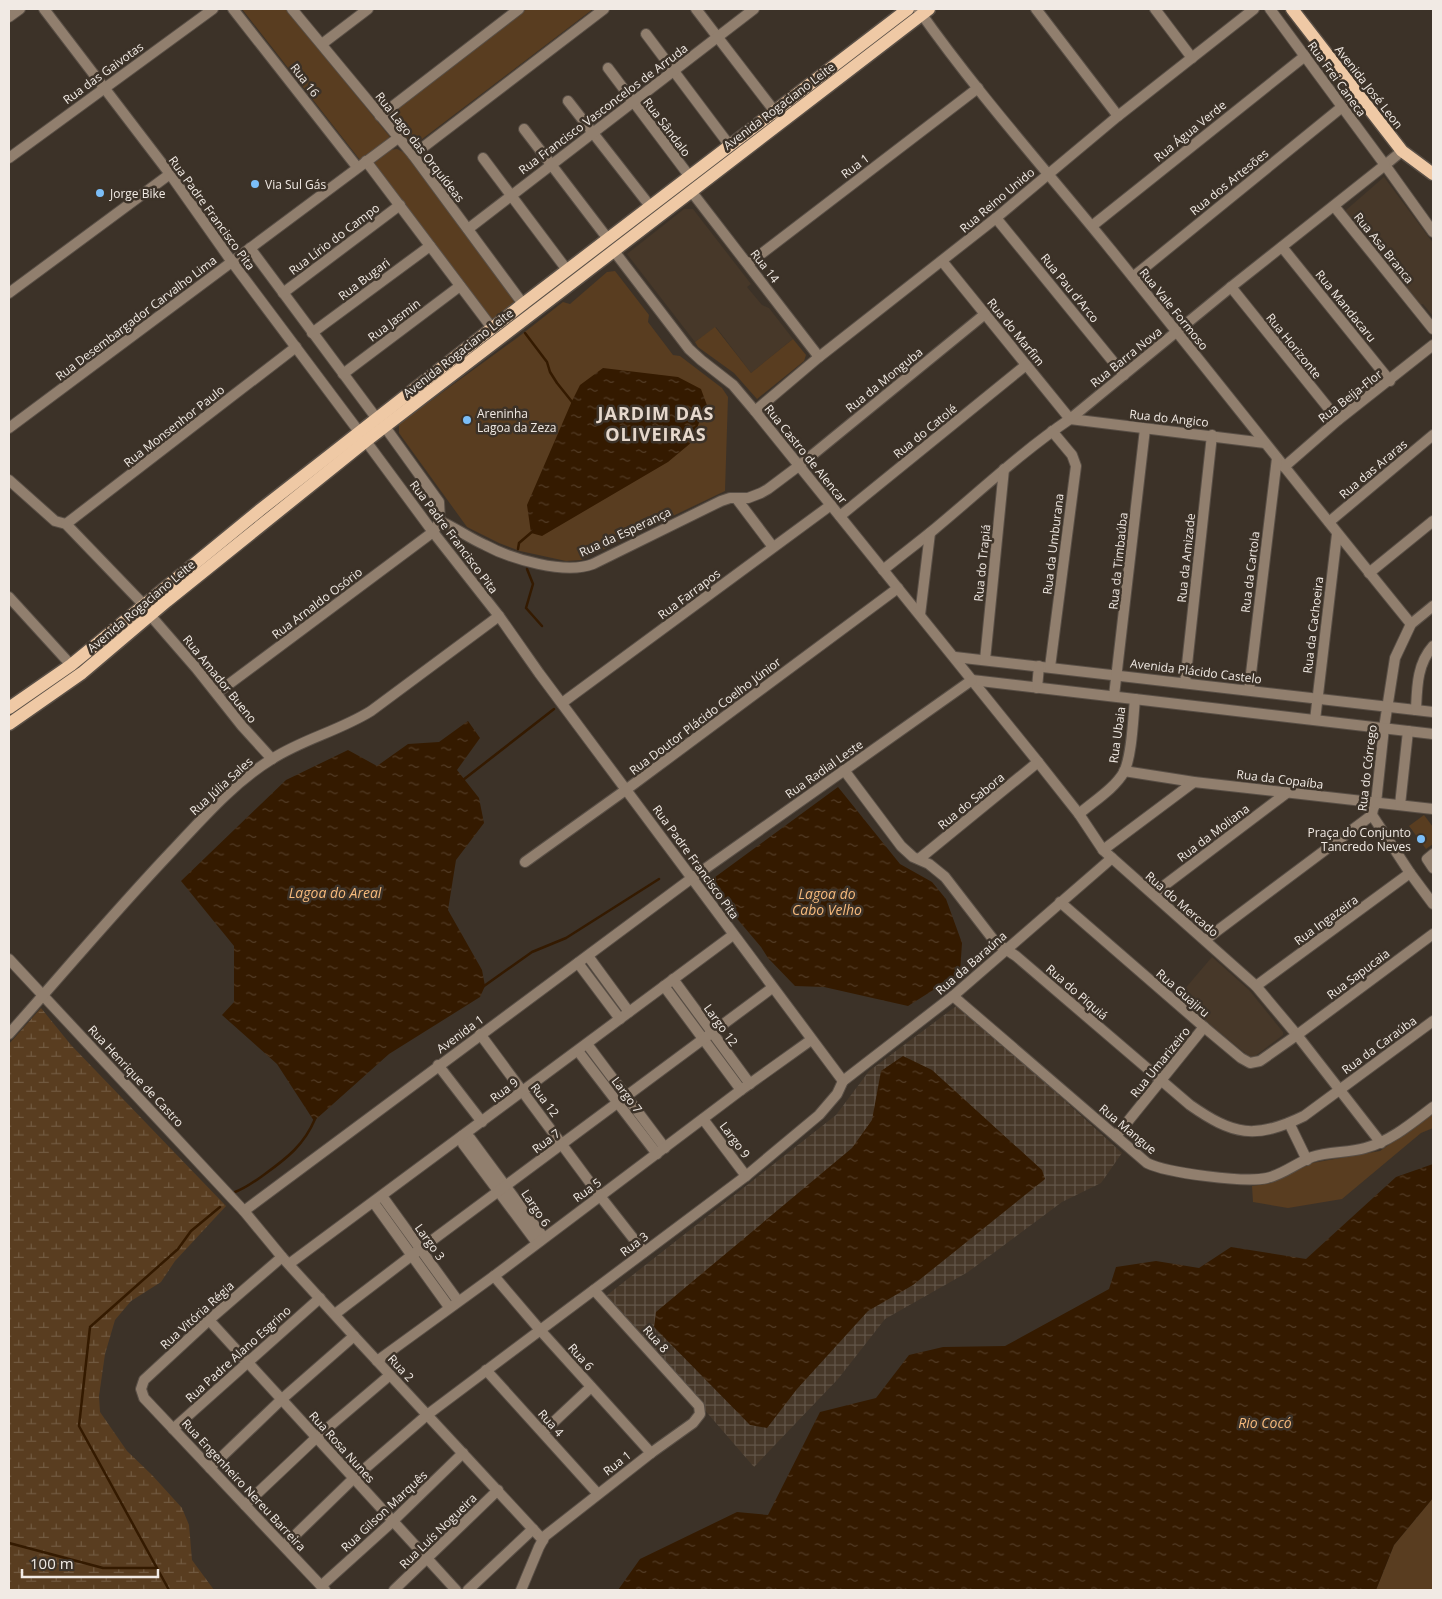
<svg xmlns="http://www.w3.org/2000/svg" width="1442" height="1599" viewBox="0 0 1442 1599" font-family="'Open Sans',sans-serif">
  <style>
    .built { fill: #473829 }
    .industrial { fill: url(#industrial-grid) }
    .green { fill: #593d20 }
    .wetland { fill: url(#wetland-marsh) }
    .water { fill: url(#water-ripples) }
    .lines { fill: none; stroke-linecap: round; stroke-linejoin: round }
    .stream { stroke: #341a00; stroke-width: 2.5 }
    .minor-casing { stroke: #594f46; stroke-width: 12 }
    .major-casing { stroke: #594f46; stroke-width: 15 }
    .minor { stroke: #917f6e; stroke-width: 10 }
    .major { stroke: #efc9a5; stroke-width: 12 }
    .poi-dot { fill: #7bbef8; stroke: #3c3228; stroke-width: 2 }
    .labels { text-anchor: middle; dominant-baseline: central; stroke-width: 5; stroke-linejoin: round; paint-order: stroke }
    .street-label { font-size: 12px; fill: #f1eae4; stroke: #3c3228 }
    .poi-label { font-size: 12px; fill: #f1eae4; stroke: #3c3228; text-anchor: start }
    .water-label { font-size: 14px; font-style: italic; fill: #f7ba7c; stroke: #3c3228 }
    .district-label { font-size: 18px; font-weight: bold; letter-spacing: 1px; fill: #e6d8cc; stroke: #3c3228 }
  </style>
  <defs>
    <pattern id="industrial-grid" width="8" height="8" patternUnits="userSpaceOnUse" patternTransform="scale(1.25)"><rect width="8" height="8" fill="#473829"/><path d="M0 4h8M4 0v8" fill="none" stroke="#625548"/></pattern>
    <pattern id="wetland-marsh" width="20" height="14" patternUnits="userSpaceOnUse" patternTransform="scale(1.25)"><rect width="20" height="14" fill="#593d20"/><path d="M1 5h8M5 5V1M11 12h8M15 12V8" fill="none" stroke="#715940"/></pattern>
    <pattern id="water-ripples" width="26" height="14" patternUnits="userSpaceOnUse" patternTransform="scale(1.25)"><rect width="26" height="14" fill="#341a00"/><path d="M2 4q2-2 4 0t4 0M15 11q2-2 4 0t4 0" fill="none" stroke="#523b25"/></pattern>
  </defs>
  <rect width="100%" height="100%" fill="#3c3228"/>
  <g class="built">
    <polygon points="1384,177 1433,243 1433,316 1423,304 1420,305 1345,211"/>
    <polygon points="684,209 693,209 751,284 747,287 762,305 769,308 793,339 751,373 716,327 695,342 627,254"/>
    <polygon points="1212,957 1249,990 1283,1032 1283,1035 1254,1057 1250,1057 1177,998"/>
  </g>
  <polygon class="industrial" points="959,1004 1122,1153 1101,1183 1062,1202 968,1272 885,1319 838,1379 754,1467 606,1296 836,1115 869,1071"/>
  <g class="green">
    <polygon points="242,9 286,9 390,137 360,160"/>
    <polygon points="526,9 593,9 413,146 388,113"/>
    <polygon points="397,149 405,153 514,298 514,302 497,317 489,319 374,163 390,150"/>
    <polygon points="615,271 649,315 648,322 673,355 680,356 722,388 728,397 725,491 581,560 566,561 520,551 499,543 467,527 399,433 399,424 517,338 563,302 570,304 607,272"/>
    <polygon points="715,327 751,373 793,339 806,355 804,361 757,399 734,373 698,347 695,342"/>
    <polygon points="1424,815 1433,827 1433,844 1426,849 1409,826"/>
    <polygon points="1433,1113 1433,1128 1421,1133 1342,1199 1288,1208 1253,1202 1252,1186 1271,1183 1312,1163 1380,1151"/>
    <polygon points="1433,1498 1433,1590 1376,1590 1394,1545"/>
  </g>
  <polygon class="wetland" points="41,1008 71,1045 226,1206 175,1261 161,1282 131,1301 115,1320 105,1354 99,1396 100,1412 127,1451 152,1475 182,1508 189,1525 192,1560 214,1590 9,1590 9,1044"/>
  <g class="water">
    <polygon points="603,368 678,377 701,389 708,408 700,420 692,442 668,462 542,536 531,533 527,505 572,401 580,385"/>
    <polygon points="468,721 480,738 457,770 479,798 484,823 456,860 448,910 482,970 485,986 480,997 389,1054 314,1121 277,1064 222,1015 234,1002 234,946 181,881 286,780 348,750 377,766 408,744 439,742"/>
    <polygon points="838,787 900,864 932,882 946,899 962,943 960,973 908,1006 824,987 795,986 768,958 761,947 707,883"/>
    <polygon points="903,1056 932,1070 1042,1170 1045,1179 913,1285 868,1311 797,1389 767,1428 750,1425 654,1327 656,1312 852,1148 872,1120 881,1071"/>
    <polygon points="1433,1164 1433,1498 1394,1545 1376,1590 618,1590 640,1559 737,1512 768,1515 820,1412 876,1398 909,1355 943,1347 1005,1346 1109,1289 1116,1267 1156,1261 1199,1268 1231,1247 1306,1259 1396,1177"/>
  </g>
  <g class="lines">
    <g class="stream">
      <polyline points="525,333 547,362 550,372 557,383 573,403"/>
      <polyline points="518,549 519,543 533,531"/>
      <polyline points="527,569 533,584 526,608 542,626"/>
      <polyline points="463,780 554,709"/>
      <polyline points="484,986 532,952 566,938 659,879"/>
      <path d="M 235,1192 C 246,1188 255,1181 265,1174 C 287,1158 304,1145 315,1119"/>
      <polyline points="9,1543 103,1568 157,1568"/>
      <polyline points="169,1590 79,1426 90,1327 178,1249 191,1231 220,1207"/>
    </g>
    <g class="minor-casing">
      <g id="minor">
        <polyline points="44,9 170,174 232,262 354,425 433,532 499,616 539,673 843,1081"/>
        <polyline points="233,9 357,167"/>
        <polyline points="292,9 413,155 523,304"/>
        <polyline points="696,9 779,117"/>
        <path d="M 918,9 C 977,93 1046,170 1111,250 C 1212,375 1310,500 1411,624"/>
        <polyline points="1036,9 1118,116"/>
        <polyline points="1155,9 1192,58"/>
        <polyline points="9,17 20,9"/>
        <polyline points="646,34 730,146"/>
        <polyline points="322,44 368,9"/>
        <polyline points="608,68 690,177"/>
        <polyline points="568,101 650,206"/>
        <polyline points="380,116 519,9"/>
        <polyline points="524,129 608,239"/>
        <polyline points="1402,151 1385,165 1433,232"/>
        <polyline points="413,155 604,9"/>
        <polyline points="9,158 213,9"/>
        <polyline points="483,158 567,270"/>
        <polyline points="366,161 492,328"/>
        <polyline points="691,191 819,357"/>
        <polyline points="1334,206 1433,329"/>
        <polyline points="996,218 1124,375"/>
        <polyline points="1092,226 1305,56"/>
        <polyline points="468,229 754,9"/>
        <polyline points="1282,247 1390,381"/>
        <polyline points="250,248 377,419"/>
        <polyline points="614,251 689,349 701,360 733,385 755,411 1038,762 1079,814 1103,850 1256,986 1297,1035 1381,1143"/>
        <polyline points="942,261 1070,419 1265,443"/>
        <polyline points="748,264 978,88"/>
        <polyline points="1133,277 1342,107"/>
        <polyline points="1231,287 1338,420"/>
        <polyline points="9,293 170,174"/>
        <polyline points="283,293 400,205"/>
        <polyline points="312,333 430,246"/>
        <polyline points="343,374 460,286"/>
        <polyline points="755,411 819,357 996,218 1118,116 1254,9"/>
        <polyline points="385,427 439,502 440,521"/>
        <polyline points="9,428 398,138"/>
        <polyline points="1284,467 1338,420 1433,345"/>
        <polyline points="9,480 55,521 66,524 143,604"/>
        <polyline points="736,498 773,547"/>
        <polyline points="840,516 1026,365"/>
        <polyline points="1329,522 1433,435"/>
        <polyline points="66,524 296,347"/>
        <path d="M 883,570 C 899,557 915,545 931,532 C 977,494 1021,452 1070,419 L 1231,287 L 1385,165 L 1270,9"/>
        <polyline points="1369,573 1433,521"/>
        <polyline points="9,597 71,665"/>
        <polyline points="1433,606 1411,624 1395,658 1384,728 1376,803 1373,809 1372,815 1410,873 1433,904"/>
        <polyline points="150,615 196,668 242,726 272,759"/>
        <polyline points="920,615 930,533"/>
        <polyline points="955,657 1433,712"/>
        <polyline points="985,660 1004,469"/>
        <polyline points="1050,667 1076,466 1072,455 1052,431"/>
        <polyline points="972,680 1433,734"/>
        <polyline points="1185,683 1212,435"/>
        <polyline points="1037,688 1039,666"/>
        <polyline points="1249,690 1277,458"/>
        <path d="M 217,693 L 433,532 L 440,521 C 456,528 469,538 485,545 C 511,559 565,575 593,564 L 721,501 L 730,498 L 748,498 L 761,493 L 768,489 L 800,465 L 985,314"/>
        <polyline points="1114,696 1145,429"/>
        <polyline points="562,703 831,505"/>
        <path d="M 1416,710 C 1417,687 1417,664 1433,646"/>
        <polyline points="1315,720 1337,534"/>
        <path d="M 844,770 L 901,846 L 913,857 L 929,864 L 945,877 L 996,943 L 1016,956 L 1190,1105 C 1233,1135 1255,1140 1304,1116 L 1433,1021"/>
        <polyline points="1124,771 1194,782 1433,809"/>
        <polyline points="1400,805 1408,731"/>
        <path d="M 1079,814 C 1094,801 1114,789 1124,772 C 1132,755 1133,719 1135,699"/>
        <polyline points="1103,850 1194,782"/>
        <polyline points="1433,854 1427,859 1433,868"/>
        <polyline points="919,859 1038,762"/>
        <polyline points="525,862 627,789 898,588"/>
        <polyline points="1153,894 1288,792"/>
        <polyline points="1060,902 1204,1027 1241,1058 1250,1063 1260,1061 1297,1035 1433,934"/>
        <polyline points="1205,940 1372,815"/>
        <polyline points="588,956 629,1012"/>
        <polyline points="9,959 244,1211 282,1257 354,1336 543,1540"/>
        <polyline points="578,963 620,1019"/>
        <polyline points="673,979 750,1084"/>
        <polyline points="664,986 741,1090"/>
        <polyline points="1256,986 1410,873"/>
        <path d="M 953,996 L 1147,1163 C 1167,1173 1245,1183 1267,1178 C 1284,1174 1296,1163 1312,1157 C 1329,1151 1348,1153 1365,1148 C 1391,1141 1412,1123 1433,1107"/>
        <path d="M 9,1034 C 63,973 116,910 172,851 C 203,818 233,783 272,759 C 303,739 339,731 371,711 L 499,616"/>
        <polyline points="480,1034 600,1196 644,1252"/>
        <polyline points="587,1044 665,1148"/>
        <polyline points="578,1051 657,1154"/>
        <polyline points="438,1065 482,1122"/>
        <polyline points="843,1081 953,996 1112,858"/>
        <polyline points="703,1119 746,1176"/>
        <polyline points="1289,1123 1307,1160"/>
        <polygon points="462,1136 470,1138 541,1234 540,1241 534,1239 463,1144"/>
        <polyline points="1116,1136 1204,1027"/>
        <polyline points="382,1196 458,1301"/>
        <polyline points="374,1203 449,1307"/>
        <polyline points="244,1211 692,878 972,680"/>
        <polyline points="282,1257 209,1320 144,1380 141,1389 144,1398 325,1590"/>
        <polyline points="289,1264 733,935"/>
        <polyline points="494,1276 540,1330 651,1453"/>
        <polyline points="335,1314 411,1256 772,988"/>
        <polyline points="209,1320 456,1590"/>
        <polyline points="377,1361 494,1276 741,1090 811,1040"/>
        <polyline points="486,1370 598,1494"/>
        <polyline points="173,1429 320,1298"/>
        <polyline points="543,1432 591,1387"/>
        <polyline points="210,1468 282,1399 354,1336"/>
        <polyline points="245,1505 317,1437 390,1375"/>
        <polyline points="284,1546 354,1478 427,1415 746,1176 819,1115 837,1094 843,1081"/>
        <polyline points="321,1586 392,1522 463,1453"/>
        <polyline points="394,1590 498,1490"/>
        <polyline points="468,1590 533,1529"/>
        <polyline points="521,1590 539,1547 545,1536 651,1453 693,1423 700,1414 699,1406 594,1290"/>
      </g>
    </g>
    <g class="major-casing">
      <g id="major">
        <polyline points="1292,9 1402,151 1433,174"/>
        <polyline points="9,708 71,665 260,510 523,304 908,9"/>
        <polyline points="9,724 82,673 167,601 366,441 929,9"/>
      </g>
    </g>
    <use href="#minor" class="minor"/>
    <use href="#major" class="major"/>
  </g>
  <g class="poi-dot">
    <circle cx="255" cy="184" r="5"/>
    <circle cx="100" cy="193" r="5"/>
    <circle cx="467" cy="420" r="5"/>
    <circle cx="1421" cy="839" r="5"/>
  </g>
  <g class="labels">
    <g class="street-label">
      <text transform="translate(103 73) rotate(-36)">Rua das Gaivotas</text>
      <text transform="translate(1337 79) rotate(54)">Rua Frei Caneca</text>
      <text transform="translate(305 80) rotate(52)">Rua 16</text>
      <text transform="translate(1369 87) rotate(52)">Avenida José Leon</text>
      <text transform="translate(779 106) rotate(-37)">Avenida Rogaciano Leite</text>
      <text transform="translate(603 109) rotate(-37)">Rua Francisco Vasconcelos de Arruda</text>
      <text transform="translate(667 127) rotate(53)">Rua Sândalo</text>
      <text transform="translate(1190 131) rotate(-39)">Rua Água Verde</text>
      <text transform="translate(420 147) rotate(52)">Rua Lago das Orquídeas</text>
      <text transform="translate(855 166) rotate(-37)">Rua 1</text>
      <text transform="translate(1229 182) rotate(-39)">Rua dos Artesões</text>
      <text transform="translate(997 200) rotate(-40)">Rua Reino Unido</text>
      <text transform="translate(212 213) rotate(54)">Rua Padre Francisco Pita</text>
      <text transform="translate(334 239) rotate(-37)">Rua Lírio do Campo</text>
      <text transform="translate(1384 248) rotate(51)">Rua Asa Branca</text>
      <text transform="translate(765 266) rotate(52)">Rua 14</text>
      <text transform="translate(364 279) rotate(-37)">Rua Bugari</text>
      <text transform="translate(1070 288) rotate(51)">Rua Pau d'Arco</text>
      <text transform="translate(1346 306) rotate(51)">Rua Mandacaru</text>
      <text transform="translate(1174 309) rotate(51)">Rua Vale Formoso</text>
      <text transform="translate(136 318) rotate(-37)">Rua Desembargador Carvalho Lima</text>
      <text transform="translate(394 320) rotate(-37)">Rua Jasmin</text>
      <text transform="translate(1016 332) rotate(51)">Rua do Marfim</text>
      <text transform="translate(1294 346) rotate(51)">Rua Horizonte</text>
      <text transform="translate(458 353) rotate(-38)">Avenida Rogaciano Leite</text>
      <text transform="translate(1126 357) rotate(-39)">Rua Barra Nova</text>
      <text transform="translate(884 380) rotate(-39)">Rua da Monguba</text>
      <text transform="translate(1350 396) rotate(-38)">Rua Beija-Flor</text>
      <text transform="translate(1169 418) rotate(6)">Rua do Angico</text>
      <text transform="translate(174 426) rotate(-38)">Rua Monsenhor Paulo</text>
      <text transform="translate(925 431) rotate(-39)">Rua do Catolé</text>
      <text transform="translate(806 454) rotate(51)">Rua Castro de Alencar</text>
      <text transform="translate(1373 469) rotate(-40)">Rua das Araras</text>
      <text transform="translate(625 532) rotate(-25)">Rua da Esperança</text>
      <text transform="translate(454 537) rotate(53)">Rua Padre Francisco Pita</text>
      <text transform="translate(1053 544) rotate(-83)">Rua da Umburana</text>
      <text transform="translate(1186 558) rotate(-84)">Rua da Amizade</text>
      <text transform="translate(1118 561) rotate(-84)">Rua da Timbaúba</text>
      <text transform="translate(982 563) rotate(-84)">Rua do Trapiá</text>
      <text transform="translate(1250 572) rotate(-83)">Rua da Cartola</text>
      <text transform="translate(689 594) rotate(-37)">Rua Farrapos</text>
      <text transform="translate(317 603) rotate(-37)">Rua Arnaldo Osório</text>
      <text transform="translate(141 606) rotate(-40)">Avenida Rogaciano Leite</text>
      <text transform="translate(1313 625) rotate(-83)">Rua da Cachoeira</text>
      <text transform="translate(1196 671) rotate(7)">Avenida Plácido Castelo</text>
      <text transform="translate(220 679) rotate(51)">Rua Amador Bueno</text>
      <text transform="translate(705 716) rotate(-37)">Rua Doutor Plácido Coelho Júnior</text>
      <text transform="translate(1117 735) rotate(-82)">Rua Ubaia</text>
      <text transform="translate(1367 768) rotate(-83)">Rua do Córrego</text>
      <text transform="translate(824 769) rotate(-35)">Rua Radial Leste</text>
      <text transform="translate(1280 779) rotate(7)">Rua da Copaíba</text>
      <text transform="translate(221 786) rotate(-42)">Rua Júlia Sales</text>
      <text transform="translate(971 801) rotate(-39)">Rua do Sabora</text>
      <text transform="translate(1213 833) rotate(-37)">Rua da Moliana</text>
      <text transform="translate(696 862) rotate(54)">Rua Padre Francisco Pita</text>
      <text transform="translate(1182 904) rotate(41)">Rua do Mercado</text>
      <text transform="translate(1326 920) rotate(-36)">Rua Ingazeira</text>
      <text transform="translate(971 963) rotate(-41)">Rua da Baraúna</text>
      <text transform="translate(1358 974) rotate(-37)">Rua Sapucaia</text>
      <text transform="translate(1077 992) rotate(41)">Rua do Piquiá</text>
      <text transform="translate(1183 993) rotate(41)">Rua Guajiru</text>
      <text transform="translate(721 1025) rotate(54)">Largo 12</text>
      <text transform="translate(460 1034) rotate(-36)">Avenida 1</text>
      <text transform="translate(1379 1045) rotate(-36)">Rua da Caraúba</text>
      <text transform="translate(1160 1062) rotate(-51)">Rua Umarizeiro</text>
      <text transform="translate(136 1076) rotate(47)">Rua Henrique de Castro</text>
      <text transform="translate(504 1090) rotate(-37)">Rua 9</text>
      <text transform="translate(627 1095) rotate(53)">Largo 7</text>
      <text transform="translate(545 1100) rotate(53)">Rua 12</text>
      <text transform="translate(1128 1129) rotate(40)">Rua Mangue</text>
      <text transform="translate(735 1140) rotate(53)">Largo 9</text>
      <text transform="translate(546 1141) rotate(-37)">Rua 7</text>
      <text transform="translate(587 1190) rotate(-36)">Rua 5</text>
      <text transform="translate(536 1208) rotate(56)">Largo 6</text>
      <text transform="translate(430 1242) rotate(54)">Largo 3</text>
      <text transform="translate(634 1244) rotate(-37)">Rua 3</text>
      <text transform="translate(197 1315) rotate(-42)">Rua Vitória Régia</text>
      <text transform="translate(656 1339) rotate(48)">Rua 8</text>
      <text transform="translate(238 1354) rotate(-42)">Rua Padre Alano Esgrino</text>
      <text transform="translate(581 1357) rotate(48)">Rua 6</text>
      <text transform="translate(401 1368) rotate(47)">Rua 2</text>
      <text transform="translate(551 1423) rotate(48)">Rua 4</text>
      <text transform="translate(342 1447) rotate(48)">Rua Rosa Nunes</text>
      <text transform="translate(617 1463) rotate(-38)">Rua 1</text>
      <text transform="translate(244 1485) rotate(47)">Rua Engenheiro Nereu Barreira</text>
      <text transform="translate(384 1511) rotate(-43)">Rua Gilson Marquês</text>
      <text transform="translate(438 1531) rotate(-44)">Rua Luís Nogueira</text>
    </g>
    <g class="poi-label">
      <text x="265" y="184">Via Sul Gás</text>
      <text x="110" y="193">Jorge Bike</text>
      <text x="477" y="413">Areninha<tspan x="477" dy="14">Lagoa da Zeza</tspan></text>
      <text x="1411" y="832" text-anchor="end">Praça do Conjunto<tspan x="1411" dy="14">Tancredo Neves</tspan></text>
    </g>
    <g class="water-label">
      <text x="335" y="892">Lagoa do Areal</text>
      <text x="827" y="893">Lagoa do<tspan x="827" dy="16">Cabo Velho</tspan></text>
      <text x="1265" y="1422">Rio Cocó</text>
    </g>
    <g class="district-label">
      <text x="656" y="413">JARDIM DAS<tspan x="656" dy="21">OLIVEIRAS</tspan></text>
    </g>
  </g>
  <rect width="1442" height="1599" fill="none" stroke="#f1eae4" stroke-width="20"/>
  <path d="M22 1569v8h136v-8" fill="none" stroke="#f1eae4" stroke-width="2.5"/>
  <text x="30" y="1569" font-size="15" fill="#f1eae4" stroke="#3c3228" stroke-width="4" paint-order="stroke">100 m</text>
</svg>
